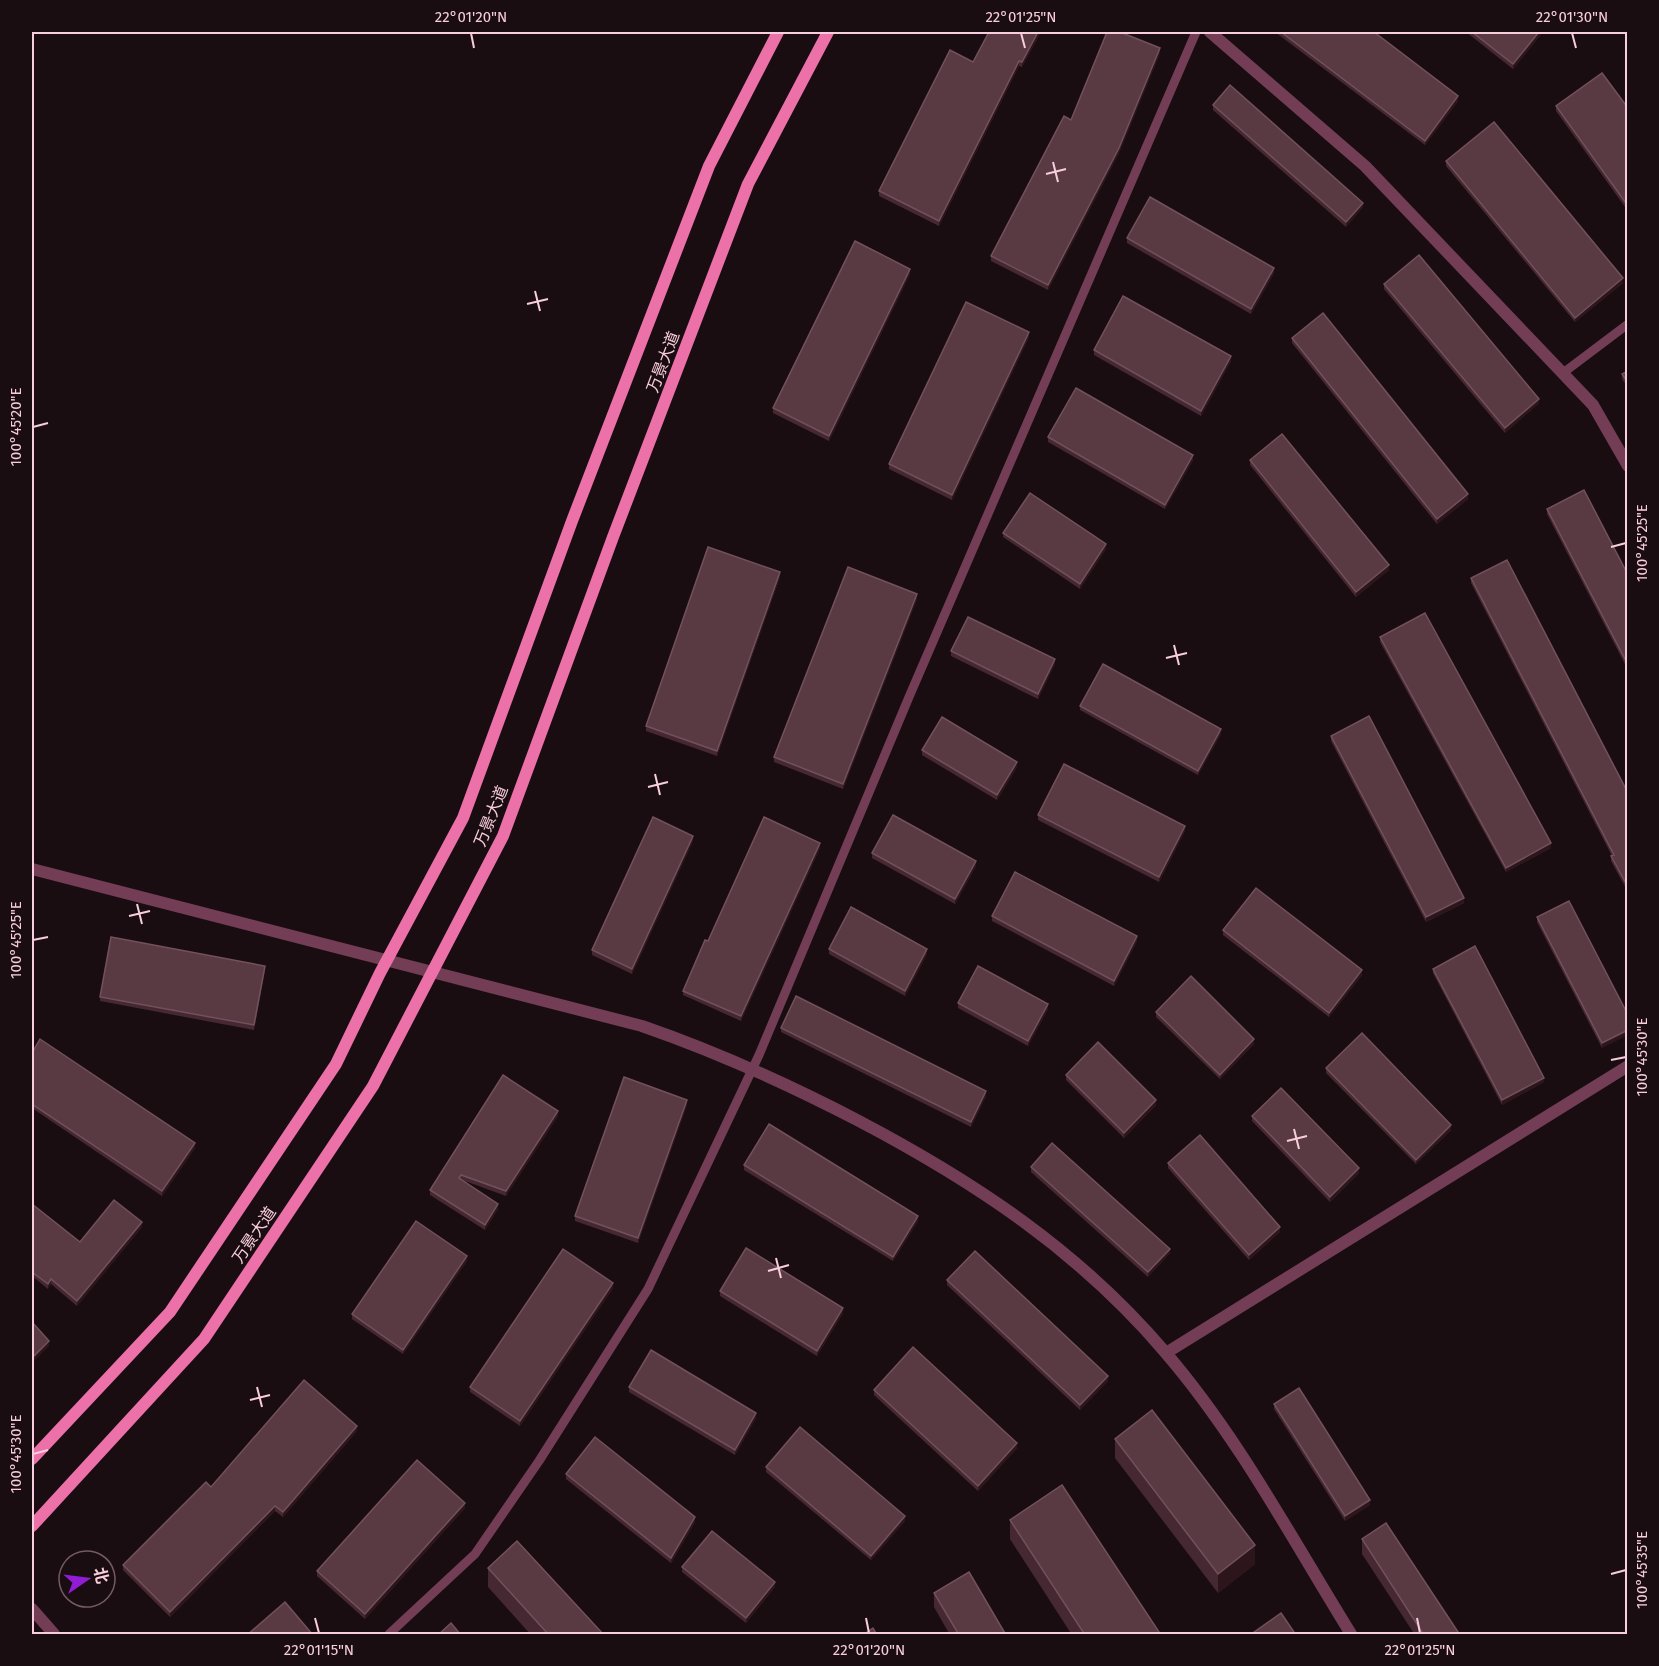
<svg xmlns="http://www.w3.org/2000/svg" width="1659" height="1666" font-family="'Fira Sans','Noto Sans SC',sans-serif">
	<rect width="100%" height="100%" fill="#1a0d11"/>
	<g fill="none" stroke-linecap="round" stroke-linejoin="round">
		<g stroke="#733e55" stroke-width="9">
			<polyline points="1563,373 1628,324"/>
			<polyline points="389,1634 475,1554 539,1461 648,1289 759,1055 909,697 1196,32"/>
		</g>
		<g stroke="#733e55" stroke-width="12">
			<polyline points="1210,32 1365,166 1593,405 1628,466"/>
			<polyline points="1166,1353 1628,1066"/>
			<polyline points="32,1609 54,1634"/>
		</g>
		<path stroke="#733e55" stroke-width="12" d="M32,869L642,1026C717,1052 788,1084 859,1121C975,1182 1079,1251 1165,1352C1239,1438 1292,1539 1351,1634"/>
		<g stroke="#eb71a8" stroke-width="12">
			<polyline points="32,1459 170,1312 336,1064 380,973 463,818 572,521 709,166 778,32"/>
			<polyline points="32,1526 204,1339 373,1086 503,836 613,537 748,184 828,32"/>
		</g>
	</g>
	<g fill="#452831">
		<polygon points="1041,32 1022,67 1019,66 939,226 879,196 879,191 973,62"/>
		<polygon points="1275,32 1374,32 1458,101 1425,145"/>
		<polygon points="1466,32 1543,32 1513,69"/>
		<polygon points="1160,53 1119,153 1048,290 991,261 991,256"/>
		<polygon points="1213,105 1363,207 1346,227 1213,110"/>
		<polygon points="1556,106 1628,108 1628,211 1556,111"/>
		<polygon points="1446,161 1623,283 1575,322 1446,166"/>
		<polygon points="1127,238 1274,273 1251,314 1127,243"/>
		<polygon points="910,274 829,441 773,413 773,408"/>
		<polygon points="1384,284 1539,403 1505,433 1384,289"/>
		<polygon points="1029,337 952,500 889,469 889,464"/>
		<polygon points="1292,338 1468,499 1437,524 1292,343"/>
		<polygon points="1094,350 1231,361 1201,416 1094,355"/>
		<polygon points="1628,371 1628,388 1622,379 1622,374"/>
		<polygon points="1048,437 1193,460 1165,509 1048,442"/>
		<polygon points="1250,460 1389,570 1356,597 1250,465"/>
		<polygon points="1547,509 1628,575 1628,670 1547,514"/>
		<polygon points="1003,533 1106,549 1080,589 1003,537"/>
		<polygon points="780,577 717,756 646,731 646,726"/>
		<polygon points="1471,578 1628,793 1628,892 1611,861 1611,856 1612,856 1471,583"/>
		<polygon points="917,599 843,789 774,762 774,757"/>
		<polygon points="1380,637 1551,848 1506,872 1380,642"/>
		<polygon points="951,651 1055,664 1038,699 951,656"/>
		<polygon points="1080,706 1221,734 1198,775 1080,710"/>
		<polygon points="1331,736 1464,903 1426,922 1331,741"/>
		<polygon points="922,750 1017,767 997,800 922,755"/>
		<polygon points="1038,815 1185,831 1159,882 1038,820"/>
		<polygon points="693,841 632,974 592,955 592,950"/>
		<polygon points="820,848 741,1021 683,995 683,991 708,941"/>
		<polygon points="872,853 976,866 955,904 872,858"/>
		<polygon points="992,916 1137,941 1114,986 992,921"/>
		<polygon points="1537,917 1628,1015 1602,1048 1537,922"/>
		<polygon points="1223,930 1362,975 1329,1017 1223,935"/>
		<polygon points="829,949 927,954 905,996 829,954"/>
		<polygon points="1433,969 1544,1082 1502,1105 1433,973"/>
		<polygon points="265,970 254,1030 100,1001 100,997"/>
		<polygon points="958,1003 1048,1009 1028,1046 958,1008"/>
		<polygon points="1156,1012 1254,1044 1220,1079 1156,1017"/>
		<polygon points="781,1028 986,1096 971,1127 781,1032"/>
		<polygon points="32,1053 195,1148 162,1196 32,1108"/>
		<polygon points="1326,1068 1451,1130 1416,1164 1326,1073"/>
		<polygon points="1066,1075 1156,1105 1124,1138 1066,1080"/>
		<polygon points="687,1105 638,1243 575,1221 575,1216"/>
		<polygon points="558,1116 506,1196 462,1180 498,1209 485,1230 430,1195 430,1190"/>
		<polygon points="1252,1116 1359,1173 1330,1202 1252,1121"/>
		<polygon points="1168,1163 1280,1232 1249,1260 1168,1168"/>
		<polygon points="744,1165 918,1221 893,1261 744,1170"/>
		<polygon points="1031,1167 1170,1253 1148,1277 1031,1172"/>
		<polygon points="32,1204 80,1242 142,1227 77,1306 51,1284 48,1289 32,1276"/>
		<polygon points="467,1261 403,1354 352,1319 352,1314"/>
		<polygon points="947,1280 1108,1381 1080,1410 947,1285"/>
		<polygon points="613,1288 520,1426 470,1392 470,1387"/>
		<polygon points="720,1291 843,1313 817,1356 720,1296"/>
		<polygon points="629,1387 756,1418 735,1455 629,1392"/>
		<polygon points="874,1390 1017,1448 978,1491 874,1395"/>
		<polygon points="1274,1404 1370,1505 1345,1521 1274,1409"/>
		<polygon points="357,1431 283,1517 275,1511 170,1617 123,1570 123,1565 211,1487"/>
		<polygon points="1115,1439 1255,1564 1218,1593 1115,1458"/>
		<polygon points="766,1467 905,1521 871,1560 766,1472"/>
		<polygon points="566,1474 695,1522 671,1563 566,1479"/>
		<polygon points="465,1508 365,1619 317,1576 317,1571"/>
		<polygon points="1010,1520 1161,1635 1072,1635 1010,1539"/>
		<polygon points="1362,1539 1458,1635 1415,1635 1362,1554"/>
		<polygon points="682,1567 775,1587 746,1623 682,1572"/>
		<polygon points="488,1568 604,1635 531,1635 488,1587"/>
		<polygon points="934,1593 1006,1635 950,1635 934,1607"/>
	</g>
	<g fill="#2c161c">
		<polygon points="1038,32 1041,32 1022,67 1022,62"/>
		<polygon points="1539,32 1543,32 1513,69 1513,64"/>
		<polygon points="1160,48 1160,53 1119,153 1048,290 1048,285"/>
		<polygon points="1019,61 1019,66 939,226 939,221"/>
		<polygon points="1458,96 1458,101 1425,145 1425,141"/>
		<polygon points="1363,203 1363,207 1346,227 1346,222"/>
		<polygon points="1274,268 1274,273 1251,314 1251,309"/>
		<polygon points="910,269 910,274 829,441 829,436"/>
		<polygon points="1623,278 1623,283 1575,322 1575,318"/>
		<polygon points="1029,332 1029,337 952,500 952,495"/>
		<polygon points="1231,356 1231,361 1201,416 1201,411"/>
		<polygon points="1539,399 1539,403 1505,433 1505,428"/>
		<polygon points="1193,455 1193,460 1165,509 1165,505"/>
		<polygon points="1468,494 1468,499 1437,524 1437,519"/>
		<polygon points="1106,544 1106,549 1080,589 1080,584"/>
		<polygon points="1389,565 1389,570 1356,597 1356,592"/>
		<polygon points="780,572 780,577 717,756 717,751"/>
		<polygon points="917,594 917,599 843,789 843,784"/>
		<polygon points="1055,659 1055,664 1038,699 1038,694"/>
		<polygon points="1221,729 1221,734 1198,775 1198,771"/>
		<polygon points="1017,762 1017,767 997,800 997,795"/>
		<polygon points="1185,826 1185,831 1159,882 1159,877"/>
		<polygon points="693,836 693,841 632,974 632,969"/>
		<polygon points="820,843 820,848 741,1021 741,1016"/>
		<polygon points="1551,843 1551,848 1506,872 1506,868"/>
		<polygon points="976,861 976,866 955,904 955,899"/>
		<polygon points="1464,898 1464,903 1426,922 1426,917"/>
		<polygon points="1137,936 1137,941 1114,986 1114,981"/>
		<polygon points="927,949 927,954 905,996 905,991"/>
		<polygon points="265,966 265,970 254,1030 254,1025"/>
		<polygon points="1362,970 1362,975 1329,1017 1329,1013"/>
		<polygon points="1048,1004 1048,1009 1028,1046 1028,1041"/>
		<polygon points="1628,1030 1628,1035 1602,1048 1602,1043"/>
		<polygon points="1254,1039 1254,1044 1220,1079 1220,1075"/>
		<polygon points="1544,1078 1544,1082 1502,1105 1502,1100"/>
		<polygon points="986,1091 986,1096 971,1127 971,1122"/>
		<polygon points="687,1100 687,1105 638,1243 638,1238"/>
		<polygon points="1156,1100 1156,1105 1124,1138 1124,1133"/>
		<polygon points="558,1111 558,1116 506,1196 506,1191"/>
		<polygon points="1451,1125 1451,1130 1416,1164 1416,1160"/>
		<polygon points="195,1143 195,1148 162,1196 162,1191"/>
		<polygon points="1359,1168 1359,1173 1330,1202 1330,1197"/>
		<polygon points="498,1204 498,1209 485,1230 485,1225"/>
		<polygon points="918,1216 918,1221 893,1261 893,1257"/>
		<polygon points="142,1222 142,1227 77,1306 77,1301"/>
		<polygon points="1280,1227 1280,1232 1249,1260 1249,1255"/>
		<polygon points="1170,1249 1170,1253 1148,1277 1148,1272"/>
		<polygon points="467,1256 467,1261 403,1354 403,1350"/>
		<polygon points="51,1279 51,1284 48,1289 48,1284"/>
		<polygon points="613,1283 613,1288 520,1426 520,1421"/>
		<polygon points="843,1308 843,1313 817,1356 817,1351"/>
		<polygon points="49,1341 49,1346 32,1363 32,1358"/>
		<polygon points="1108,1376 1108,1381 1080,1410 1080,1405"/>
		<polygon points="756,1413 756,1418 735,1455 735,1450"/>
		<polygon points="357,1426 357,1431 283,1517 283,1512"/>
		<polygon points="1017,1443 1017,1448 978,1491 978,1486"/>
		<polygon points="1370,1500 1370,1505 1345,1521 1345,1516"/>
		<polygon points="465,1503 465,1508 365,1619 365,1614"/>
		<polygon points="275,1506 275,1511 170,1617 170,1612"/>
		<polygon points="905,1516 905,1521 871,1560 871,1556"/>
		<polygon points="695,1517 695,1522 671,1563 671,1558"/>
		<polygon points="1255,1545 1255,1564 1218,1593 1218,1574"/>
		<polygon points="775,1582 775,1587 746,1623 746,1618"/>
	</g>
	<g fill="#593a43" stroke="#72515c" stroke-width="1.5">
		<polygon points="989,32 1038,32 1022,62 1019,61 939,221 879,191 950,50 973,62"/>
		<polygon points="1107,32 1120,32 1160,48 1119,148 1048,285 991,256 1064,116 1071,120"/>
		<polygon points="1281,32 1374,32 1458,96 1425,141"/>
		<polygon points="1472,32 1539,32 1513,64"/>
		<polygon points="1602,73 1628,108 1628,206 1556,106"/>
		<polygon points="1230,85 1363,203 1346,222 1213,105"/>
		<polygon points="1494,122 1623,278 1575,318 1446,161"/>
		<polygon points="1150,197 1274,268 1251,309 1127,238"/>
		<polygon points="855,241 910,269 829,436 773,408"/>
		<polygon points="1419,255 1539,399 1505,428 1384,284"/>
		<polygon points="1123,296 1231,356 1201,411 1094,350"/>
		<polygon points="966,302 1029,332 952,495 889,464"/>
		<polygon points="1323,313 1468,494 1437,519 1292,338"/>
		<polygon points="1628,371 1628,383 1622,374"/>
		<polygon points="1076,388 1193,455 1165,505 1048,437"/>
		<polygon points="1282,434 1389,565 1356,592 1250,460"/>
		<polygon points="1584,490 1628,575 1628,665 1547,509"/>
		<polygon points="1030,493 1106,544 1080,584 1003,533"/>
		<polygon points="708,547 780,572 717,751 646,726"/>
		<polygon points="1507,560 1628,793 1628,887 1611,856 1614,855 1471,578"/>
		<polygon points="848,567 917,594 843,784 774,757"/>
		<polygon points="1425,613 1551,843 1506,868 1380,637"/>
		<polygon points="968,617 1055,659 1038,694 951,651"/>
		<polygon points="1103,664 1221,729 1198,771 1080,706"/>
		<polygon points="1369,716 1464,898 1426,917 1331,736"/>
		<polygon points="942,717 1017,762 997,795 922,750"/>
		<polygon points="1064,764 1185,826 1159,877 1038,815"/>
		<polygon points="893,815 976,861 955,899 872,853"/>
		<polygon points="653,817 693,836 632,969 592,950"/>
		<polygon points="764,817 820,843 741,1016 683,991 705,940 708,941"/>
		<polygon points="1015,872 1137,936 1114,981 992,916"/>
		<polygon points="1256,888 1362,970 1329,1013 1223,930"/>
		<polygon points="1569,901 1628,1015 1628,1030 1602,1043 1537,917"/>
		<polygon points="851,907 927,949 905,991 829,949"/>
		<polygon points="111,937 265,966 254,1025 100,997"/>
		<polygon points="1475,946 1544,1078 1502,1100 1433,969"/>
		<polygon points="978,966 1048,1004 1028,1041 958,1003"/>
		<polygon points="1191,976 1254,1039 1220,1075 1156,1012"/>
		<polygon points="796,996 986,1091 971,1122 781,1028"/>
		<polygon points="1362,1033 1451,1125 1416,1160 1326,1068"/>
		<polygon points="40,1039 195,1143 162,1191 32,1104 32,1053"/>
		<polygon points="1098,1042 1156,1100 1124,1133 1066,1075"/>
		<polygon points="503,1075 558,1111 506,1191 461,1175 459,1178 498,1204 485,1225 430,1190"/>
		<polygon points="624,1077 687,1100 638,1238 575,1216"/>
		<polygon points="1281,1088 1359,1168 1330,1197 1252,1116"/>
		<polygon points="769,1124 918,1216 893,1257 744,1165"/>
		<polygon points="1200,1135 1280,1227 1249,1255 1168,1163"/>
		<polygon points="1052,1143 1170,1249 1148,1272 1031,1167"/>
		<polygon points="114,1200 142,1222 77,1301 51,1279 48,1284 32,1272 32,1204 80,1242"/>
		<polygon points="416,1221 467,1256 403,1350 352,1314"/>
		<polygon points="746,1248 843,1308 817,1351 720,1291"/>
		<polygon points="563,1249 613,1283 520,1421 470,1387"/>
		<polygon points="975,1251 1108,1376 1080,1405 947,1280"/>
		<polygon points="32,1322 49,1341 32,1358"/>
		<polygon points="913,1347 1017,1443 978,1486 874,1390"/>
		<polygon points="651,1350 756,1413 735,1450 629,1387"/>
		<polygon points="304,1380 357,1426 283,1512 275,1506 170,1612 123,1565 206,1482 211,1487"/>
		<polygon points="1299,1388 1370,1500 1345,1516 1274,1404"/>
		<polygon points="1152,1410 1255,1545 1218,1574 1115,1439"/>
		<polygon points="800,1427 905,1516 871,1556 766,1467"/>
		<polygon points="595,1437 695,1517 671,1558 566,1474"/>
		<polygon points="417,1460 465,1503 365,1614 317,1571"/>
		<polygon points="1062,1485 1161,1635 1085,1635 1010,1520"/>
		<polygon points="1386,1523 1458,1632 1455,1635 1424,1635 1362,1539"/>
		<polygon points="712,1531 775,1582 746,1618 682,1567"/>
		<polygon points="517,1541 604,1635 549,1635 488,1568"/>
		<polygon points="969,1572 1006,1635 959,1635 934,1593"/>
		<polygon points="285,1602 313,1635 247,1635"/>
		<polygon points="1281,1613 1296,1635 1250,1635"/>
		<polygon points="451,1623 461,1635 438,1635"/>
		<polygon points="873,1628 877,1635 863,1635"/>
	</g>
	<path fill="none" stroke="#f8cddd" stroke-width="2" d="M471,33L474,48M1021,33L1025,48M1572,33L1576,48M1053,162L1058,182M1046,174L1066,169M535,291L540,311M527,304L548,299M33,427L48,423M1611,547L1626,543M1174,645L1179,665M1166,658L1187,653M655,774L660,795M648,787L668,782M137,904L142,924M129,916L150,911M33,940L48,937M1611,1060L1626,1057M1294,1129L1299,1149M1287,1141L1307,1136M776,1258L781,1278M768,1271L789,1265M257,1387L262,1407M250,1400L270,1395M33,1454L48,1450M1611,1574L1626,1570M315,1618L319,1633M866,1618L869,1633M1417,1618L1420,1633"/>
	<g text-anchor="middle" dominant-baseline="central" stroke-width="5" stroke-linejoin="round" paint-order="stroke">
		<g font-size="16" fill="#f8cddd" stroke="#1a0d11">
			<text transform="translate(663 362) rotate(-69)">万景大道</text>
			<text transform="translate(491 816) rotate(-68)">万景大道</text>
			<text transform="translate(254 1235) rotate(-56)">万景大道</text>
		</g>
	</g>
	<rect width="1659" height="1666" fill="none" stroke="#1a0d11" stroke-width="66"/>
	<g transform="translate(87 1579) rotate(76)"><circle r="28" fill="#1a0d11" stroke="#735a63" stroke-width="1.5"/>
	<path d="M0-4.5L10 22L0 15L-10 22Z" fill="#901dd4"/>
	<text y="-9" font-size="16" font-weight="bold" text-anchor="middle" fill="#f8cddd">北</text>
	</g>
	<rect x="33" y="33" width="1593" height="1600" fill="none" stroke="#f8cddd" stroke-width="2"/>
	<g font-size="15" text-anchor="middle" fill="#f8cddd">
		<text x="471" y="22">22°01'20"N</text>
		<text x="1021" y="22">22°01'25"N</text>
		<text x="1572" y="22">22°01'30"N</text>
		<text transform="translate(16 427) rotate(-90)" y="5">100°45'20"E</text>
		<text transform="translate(1642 543) rotate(-90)" y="5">100°45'25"E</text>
		<text transform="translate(16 940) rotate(-90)" y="5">100°45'25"E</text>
		<text transform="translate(1642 1057) rotate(-90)" y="5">100°45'30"E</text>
		<text transform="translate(16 1454) rotate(-90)" y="5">100°45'30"E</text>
		<text transform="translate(1642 1570) rotate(-90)" y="5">100°45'35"E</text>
		<text x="319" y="1655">22°01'15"N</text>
		<text x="869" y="1655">22°01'20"N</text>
		<text x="1420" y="1655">22°01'25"N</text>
	</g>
</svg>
